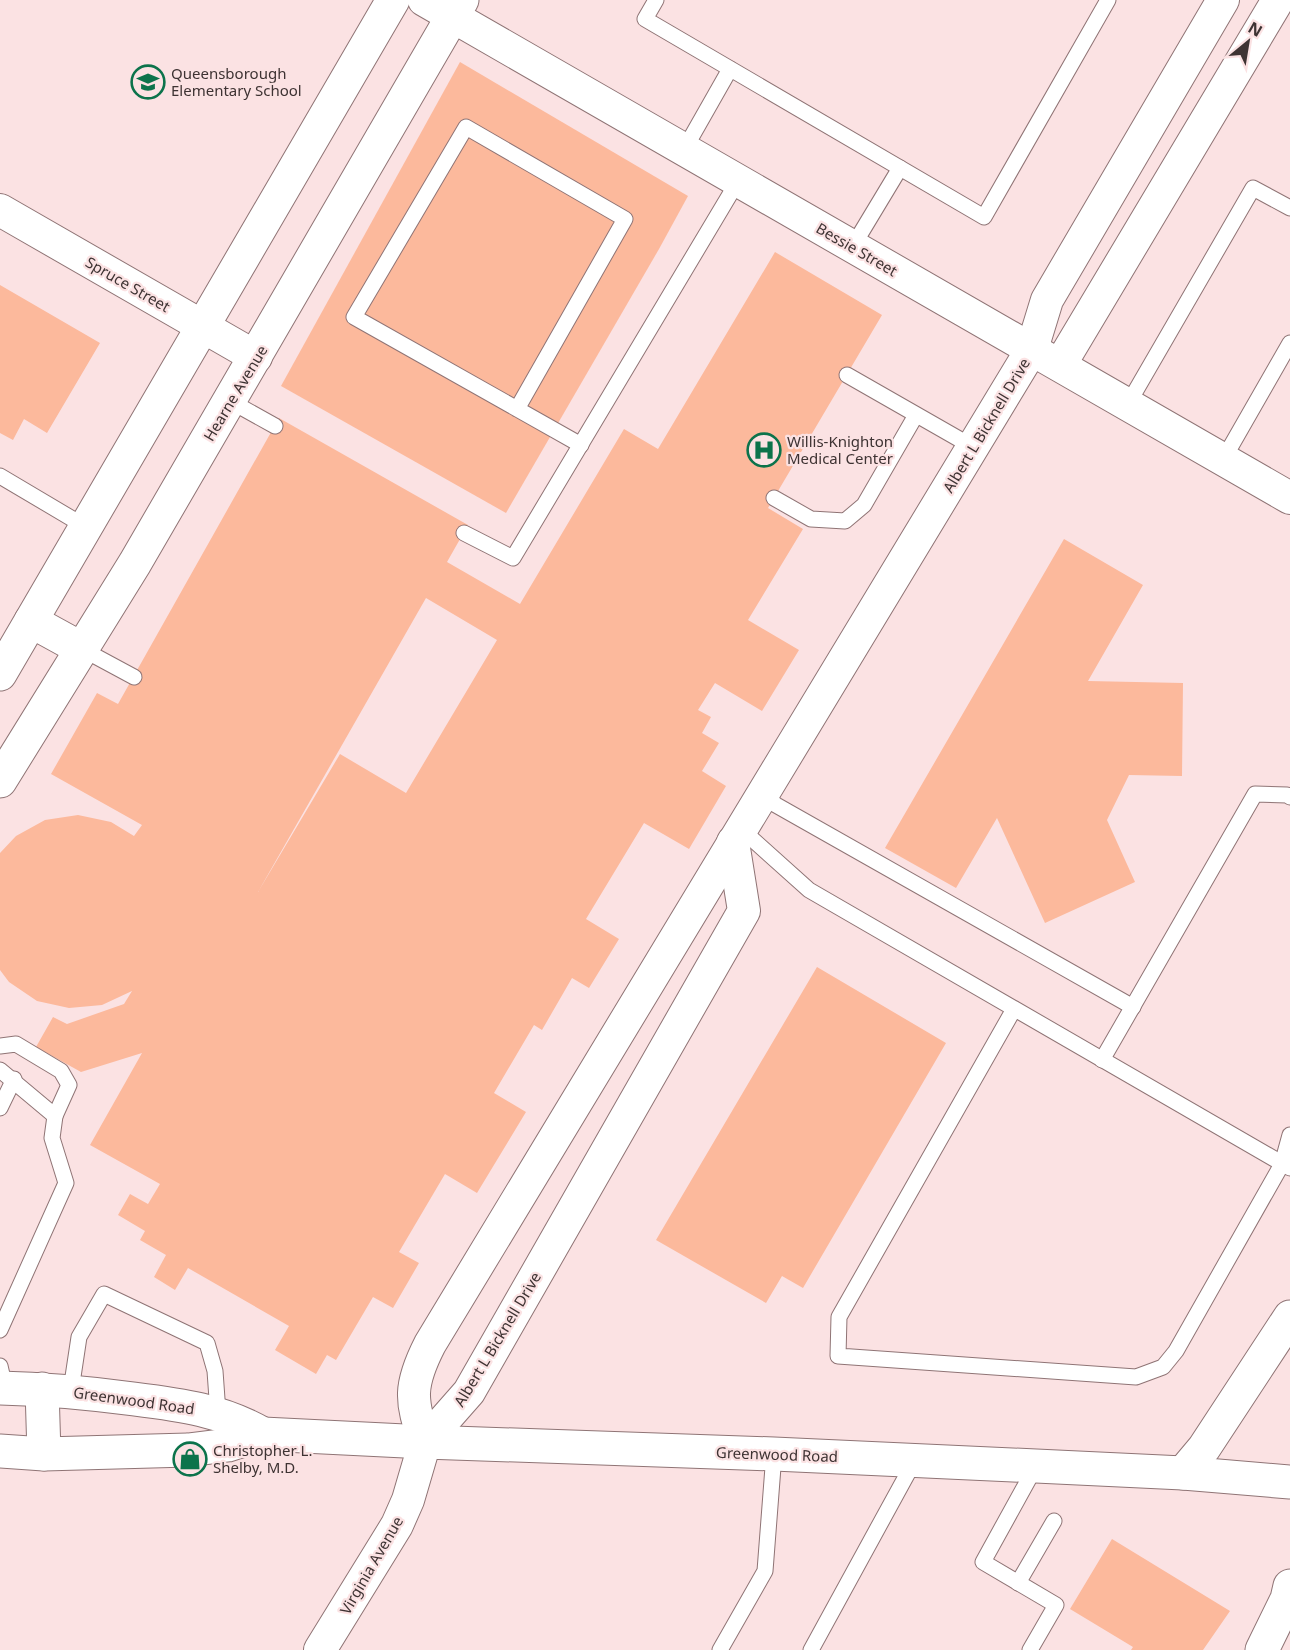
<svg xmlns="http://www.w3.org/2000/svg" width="1290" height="1650" font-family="'Noto Sans',sans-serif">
	<rect width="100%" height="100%" fill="#fbe2e3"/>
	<g fill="#fcb99c" fill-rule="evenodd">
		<polygon points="460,62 688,196 659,249 506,513 281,386"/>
		<path d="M775,252L882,315L768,508L803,529L748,620L799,650L762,711L715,683L698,710L711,717L702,733L719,743L702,771L726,786L689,849L644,823L586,919L619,939L589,988L572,978L542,1030L534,1025L494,1093L526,1112L477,1193L445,1174L399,1252L419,1263L393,1308L373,1297L336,1360L327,1355L316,1374L275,1350L289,1326L188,1268L175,1290L154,1277L166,1255L140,1240L145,1231L118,1215L130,1194L148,1204L160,1184L90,1145L142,1053L81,1072L36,1047L53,1017L67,1024L124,1004L132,991L102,1005L69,1008L37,1001L9,982L0,970V853L16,836L45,820L78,815L111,822L134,836L142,825L51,774L97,693L118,704L279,418L468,525L447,562L520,604L624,429L658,449ZM426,598L497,640L406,793L340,754L258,892Z"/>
		<polygon points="0,285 100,343 47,433 24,419 13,440 0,433"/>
		<polygon points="1064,539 1143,585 1088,681 1183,683 1182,776 1129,775 1107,820 1135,882 1045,923 997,818 956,888 885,848"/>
		<polygon points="817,967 946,1043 803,1288 782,1276 766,1303 656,1240"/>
		<polygon points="1112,1539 1230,1611 1203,1650 1131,1650 1133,1647 1070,1609"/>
	</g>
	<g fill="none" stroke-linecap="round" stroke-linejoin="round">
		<g stroke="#8f7475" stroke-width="17">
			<g id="service">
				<polyline points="656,0 645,19 984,217 1108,0"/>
				<polyline points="684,150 730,69"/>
				<polyline points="853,246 900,168"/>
				<polyline points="847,375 973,447"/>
				<polyline points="230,401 275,426"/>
				<polyline points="1128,404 1253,188 1290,208"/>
				<polyline points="517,409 625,219 466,127 354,317 581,445"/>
				<polyline points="1223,460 1290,343"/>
				<polyline points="0,476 86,527"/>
				<polyline points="774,498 811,519 845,521 864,505 916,415"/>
				<polyline points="464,533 513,558 738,181"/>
				<polyline points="82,649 134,677"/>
				<polyline points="762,794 776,805 1133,1007"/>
				<polyline points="741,829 809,890 1290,1168"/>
				<polyline points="1014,1009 839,1317 838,1356 1136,1377 1163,1367 1176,1351 1282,1164 1290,1135"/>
				<polyline points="0,1046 16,1044 61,1071 69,1085 55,1116"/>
				<polyline points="1102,1060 1255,794 1287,795 1290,797"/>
				<polyline points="0,1070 55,1116 52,1138 66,1183 0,1330"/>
				<polyline points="0,1108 14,1079"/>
				<polyline points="0,1366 5,1388"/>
				<polyline points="71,1390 79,1337 104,1294 207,1343 215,1371 218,1413"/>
				<polyline points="1018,1583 1054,1521"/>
				<polyline points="720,1650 765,1571 774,1454"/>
				<polyline points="811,1650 915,1460"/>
				<polyline points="1030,1650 1056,1605 983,1562 1036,1466"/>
			</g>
		</g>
		<g stroke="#8f7475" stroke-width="34">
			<g id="minor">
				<polyline points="424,0 1290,498"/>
				<polyline points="0,210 256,357"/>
				<polyline points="1060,365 1278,0"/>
				<path d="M425,1442C410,1401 409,1385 430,1344L1032,349L1047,300L1223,0"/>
				<polyline points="320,1650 397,1525 408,1500 425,1442 469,1392 744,911 733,842"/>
			</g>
		</g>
		<g stroke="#8f7475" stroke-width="35">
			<polyline id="tertiary" points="1262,1650 1287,1599 1290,1586"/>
		</g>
		<g stroke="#8f7475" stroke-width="35">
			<g id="secondary">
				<polyline points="31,621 82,649"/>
				<polyline points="0,674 393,0"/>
				<polyline points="0,781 135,563 462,0"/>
			</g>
		</g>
		<g stroke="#8f7475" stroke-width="35">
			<g id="primary">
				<path d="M0,1388C45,1389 89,1393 134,1399C182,1405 221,1410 263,1434"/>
				<polyline points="42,1389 44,1454"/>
				<polyline points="0,1451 44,1454 188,1450 228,1445 263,1434 425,1442 774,1454 1036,1466 1183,1473 1290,1482"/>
				<polyline points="1183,1473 1204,1448 1290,1317"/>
			</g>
		</g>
		<use href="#service" stroke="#fff" stroke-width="15"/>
		<use href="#minor" stroke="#fff" stroke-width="32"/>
		<use href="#tertiary" stroke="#fff" stroke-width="33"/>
		<use href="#secondary" stroke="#fff" stroke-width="33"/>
		<use href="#primary" stroke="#fff" stroke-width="33"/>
	</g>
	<defs>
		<g id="school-ring" transform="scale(1.725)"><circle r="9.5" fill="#fbe2e3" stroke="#0c734b" stroke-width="1.5"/><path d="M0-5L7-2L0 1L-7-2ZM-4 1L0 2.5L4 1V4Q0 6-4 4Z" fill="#0c734b"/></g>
		<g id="hospital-ring" transform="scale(1.725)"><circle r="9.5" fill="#fbe2e3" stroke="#0c734b" stroke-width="1.5"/><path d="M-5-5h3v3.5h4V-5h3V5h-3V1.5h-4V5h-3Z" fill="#0c734b"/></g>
		<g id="shop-ring" transform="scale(1.725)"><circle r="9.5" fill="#fbe2e3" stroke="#0c734b" stroke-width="1.5"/><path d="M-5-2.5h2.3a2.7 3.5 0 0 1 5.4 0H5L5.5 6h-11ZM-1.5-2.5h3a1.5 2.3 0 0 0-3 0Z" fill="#0c734b"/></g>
	</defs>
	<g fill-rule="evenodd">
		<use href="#school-ring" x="148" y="82"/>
		<use href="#hospital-ring" x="764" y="450"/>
		<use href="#shop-ring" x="190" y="1459"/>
	</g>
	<g text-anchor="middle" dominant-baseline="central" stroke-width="4.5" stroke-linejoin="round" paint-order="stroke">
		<g font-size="15" fill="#3e3333" stroke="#fbe2e3" text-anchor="start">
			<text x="171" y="73">Queensborough<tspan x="171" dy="17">Elementary School</tspan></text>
			<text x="787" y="441">Willis-Knighton<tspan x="787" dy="17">Medical Center</tspan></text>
			<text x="213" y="1450">Christopher L.<tspan x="213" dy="17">Shelby, M.D.</tspan></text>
		</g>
		<g font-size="15" fill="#3e3333" stroke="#fbe2e3">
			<text transform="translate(857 249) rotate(30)">Bessie Street</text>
			<text transform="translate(128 284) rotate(30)">Spruce Street</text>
			<text transform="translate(235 393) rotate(-59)">Hearne Avenue</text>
			<text transform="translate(986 425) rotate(-59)">Albert L Bicknell Drive</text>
			<text transform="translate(497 1339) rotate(-59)">Albert L Bicknell Drive</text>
			<text transform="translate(134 1400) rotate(8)">Greenwood Road</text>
			<text transform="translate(777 1454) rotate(2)">Greenwood Road</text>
			<text transform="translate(371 1565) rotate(-60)">Virginia Avenue</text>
		</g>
	</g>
	<g transform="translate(1248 42) rotate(30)" stroke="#fbe2e3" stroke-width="4.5" paint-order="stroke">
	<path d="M0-4.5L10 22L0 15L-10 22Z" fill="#3e3333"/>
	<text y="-9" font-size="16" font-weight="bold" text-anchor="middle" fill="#3e3333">N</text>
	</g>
</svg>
